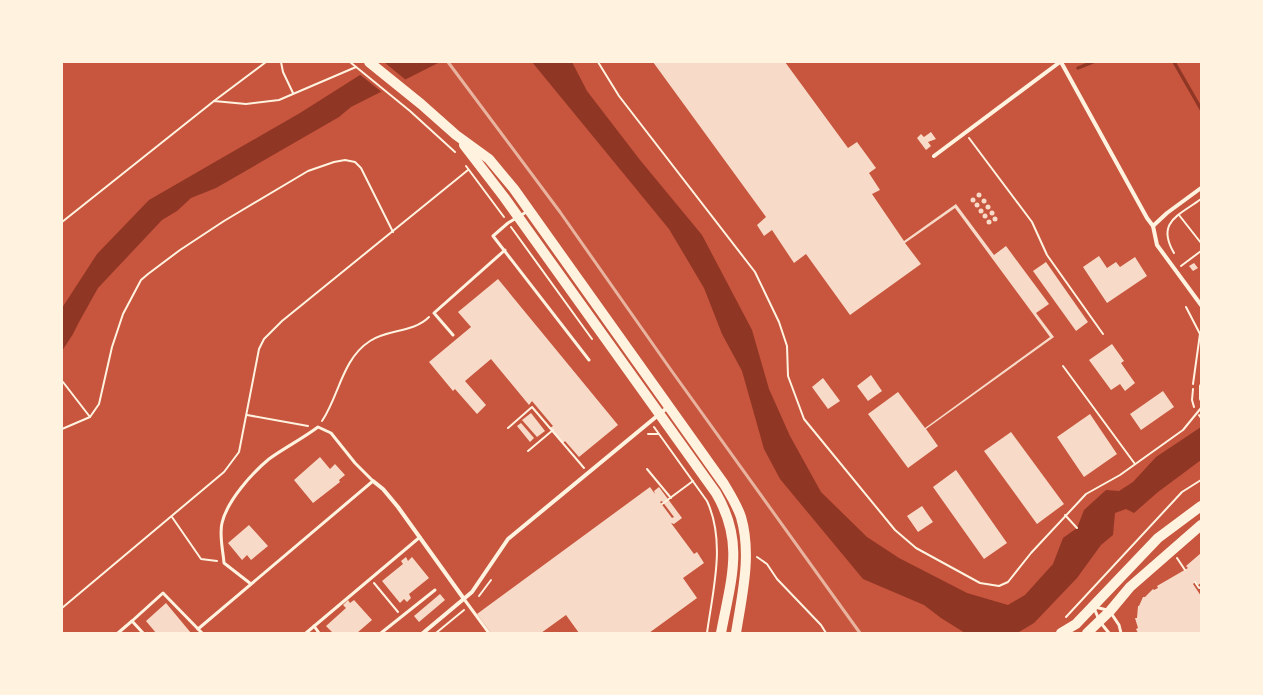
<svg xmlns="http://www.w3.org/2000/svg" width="1263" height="695" font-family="Ubuntu,sans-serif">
	<rect width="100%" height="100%" fill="#c8553d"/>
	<g fill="#8f3625">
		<polygon points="388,62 440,62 351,107 339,117 216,188 191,198 177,211 162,220 98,288 79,322 73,334 62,351 62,308 97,254 149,200 300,113 360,75"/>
		<polygon points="532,62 572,62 587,91 640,160 702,235 752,330 769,389 790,436 821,492 867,537 899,558 967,593 1008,605 1025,595 1053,564 1063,538 1077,528 1084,510 1106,490 1119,491 1133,482 1156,457 1201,427 1201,460 1158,492 1134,513 1126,509 1115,513 1113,535 1101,545 1077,578 1034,623 1019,632 1012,633 965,633 941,618 924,605 863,579 780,479 764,449 742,371 722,334 704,288 669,229"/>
	</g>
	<polygon fill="#c8553d" points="384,62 407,81 383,93 358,73"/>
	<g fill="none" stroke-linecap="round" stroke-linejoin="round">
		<g stroke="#8f3625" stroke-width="3.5">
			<polyline points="1174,62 1201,109"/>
			<polyline points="1078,68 1093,62"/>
		</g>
	</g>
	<g fill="#f7dbc8" fill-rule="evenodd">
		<polygon points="653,62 785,62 848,148 857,142 876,168 869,173 880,190 872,194 904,241 956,204 994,255 1006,246 1049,304 1036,313 1054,337 926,429 938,446 908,468 868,414 898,392 925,428 1050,337 955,208 905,243 921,264 850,315 806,254 794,263 772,230 764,236 757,225 766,217"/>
		<polygon points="931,132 936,139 928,142 931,146 926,150 917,138 921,134 924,137"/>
		<circle cx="979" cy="195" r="2.5"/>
		<circle cx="973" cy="200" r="2.5"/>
		<circle cx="984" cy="201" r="2.5"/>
		<circle cx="977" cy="205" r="2.5"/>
		<circle cx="988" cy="207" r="2.5"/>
		<circle cx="981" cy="211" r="2.5"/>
		<circle cx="992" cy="213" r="2.5"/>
		<circle cx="985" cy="216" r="2.5"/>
		<circle cx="995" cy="219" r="2.5"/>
		<circle cx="989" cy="222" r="2.5"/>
		<polygon points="1099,256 1107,268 1116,262 1120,267 1135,257 1147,276 1107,303 1083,267"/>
		<polygon points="1046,262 1088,322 1076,331 1033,271"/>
		<polygon points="1194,263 1198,268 1193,271 1189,266"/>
		<polygon points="498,279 618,425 579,457 565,441 563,443 550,428 553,426 532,401 529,405 491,359 465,381 486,405 477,414 455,389 453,391 429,362 471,327 458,312"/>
		<polygon points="1112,344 1124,361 1121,363 1135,383 1125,391 1120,384 1111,390 1089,360"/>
		<polygon points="871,375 882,391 868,401 857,386"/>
		<polygon points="823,378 840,401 828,409 812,387"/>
		<polygon points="1163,391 1174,407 1141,430 1130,414"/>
		<polygon points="531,413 545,431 537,437 522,420"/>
		<polygon points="1090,414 1117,454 1084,477 1057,437"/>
		<polygon points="521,423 534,438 530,442 517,426"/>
		<polygon points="1011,432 1064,504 1037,524 984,451"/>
		<polygon points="320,457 330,469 335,464 345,475 339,480 340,482 313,503 294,480"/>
		<polygon points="956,470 1007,543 984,559 933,487"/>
		<path d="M650,487L655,494L654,491L659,487L682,518L674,524L671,523L694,554L697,552L704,563L683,578L697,598L649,633H579L566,615L541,633H491L477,614ZM662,501L674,517L672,518L660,502Z"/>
		<polygon points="922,506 933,522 918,532 907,516"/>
		<polygon points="249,525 268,546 251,560 247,555 242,560 228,543"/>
		<polygon points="1201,553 1201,583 1198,585 1195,582 1193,584 1201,596 1201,633 1138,633 1136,629 1138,628 1135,618 1137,618 1138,606 1139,606 1143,597 1145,597 1153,589 1154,590 1158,588 1157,586 1188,568 1186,566"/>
		<polygon points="406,557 408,561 412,557 429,578 409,594 411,598 407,602 404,599 400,603 382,581 403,564 401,561"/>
		<polygon points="440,594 445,600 419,622 414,616"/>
		<polygon points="348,600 350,603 354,600 372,620 357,633 333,633 326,626 346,608 343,605"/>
		<polygon points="166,603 191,633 156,633 146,621"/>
	</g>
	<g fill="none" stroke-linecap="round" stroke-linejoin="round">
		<g stroke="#fff3e0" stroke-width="2">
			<polyline points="281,62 283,72 293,93"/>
			<polyline points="350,62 410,111 455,152"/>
			<polyline points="598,62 619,96 755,272 779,322 787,346 788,376 804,419 895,530 916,548 980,583 999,586 1008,582 1031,553 1086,494 1120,475 1183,430 1201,408"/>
			<polyline points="214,101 266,62"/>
			<polyline points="969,138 1032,222 1047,255 1103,334"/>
			<polyline points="466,166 504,217"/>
			<polyline points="1179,215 1201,243"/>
			<polyline points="62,222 214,101 246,104 279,100 356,67"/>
			<polyline points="511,227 592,339"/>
			<path d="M1174,253C1156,222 1178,216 1201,199"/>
			<polyline points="1181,266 1201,251"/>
			<polyline points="1186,307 1200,334 1193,384"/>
			<polyline points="1063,366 1135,464"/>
			<polyline points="63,382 90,417"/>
			<polyline points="1193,389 1192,400 1194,407"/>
			<polyline points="247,415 308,426"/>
			<polyline points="1199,415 1201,418"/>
			<path d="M322,421C339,396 342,359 370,341C388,329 413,333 429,317"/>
			<path d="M654,427L707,501C726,542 713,589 707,633"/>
			<polyline points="508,428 532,407 584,468"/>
			<polyline points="62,429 90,417 99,404 112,347 123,314 141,280 148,274 180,250 224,221 308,171 334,162 345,160 355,162 361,168 393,232"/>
			<polyline points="648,434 658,434"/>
			<polyline points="528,451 553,430"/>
			<polyline points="647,469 671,498"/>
			<polyline points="662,504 693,481"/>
			<polyline points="1065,515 1077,528"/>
			<polyline points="172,517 201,559 217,561"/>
			<polyline points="757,557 767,564 777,579 821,625 826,633"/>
			<polyline points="1177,558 1185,570"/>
			<polyline points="1195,582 1199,588 1201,587"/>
			<polyline points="374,583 398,612"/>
			<polyline points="479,596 491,580"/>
			<polyline points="62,608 224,472 239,452 259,349 264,339 282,321 468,170"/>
			<polyline points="1066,617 1182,492 1201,480"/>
			<polyline points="436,633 464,610"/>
		</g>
		<g stroke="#fff3e0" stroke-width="3">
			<polyline points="528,211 508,223 493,236 589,360"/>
			<polyline points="453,335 434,313 505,250"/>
			<polyline points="464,599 489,633"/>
			<polyline points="1095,607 1107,610"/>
			<polyline points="1094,608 1100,622 1109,633"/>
			<polyline points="1111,613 1119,625 1121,633"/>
			<polyline points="314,626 319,633"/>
			<path d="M198,629L373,481L355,463L331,433L318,427C302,439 284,448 269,459C252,473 227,501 222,523C219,535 223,550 224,563L251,584"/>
			<polyline points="118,633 132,621"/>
			<polyline points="143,633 132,621 163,593 202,633"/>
			<polyline points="306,633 420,537"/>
			<polyline points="381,633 435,590"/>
		</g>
		<g stroke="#fff3e0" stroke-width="4">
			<polyline points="1061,62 1147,218 1153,226 1157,245 1201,305"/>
			<polyline points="934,156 1060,62"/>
			<polyline points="1153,226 1167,213 1201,188"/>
			<polyline points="1201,386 1201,399"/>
			<polyline points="373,481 383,489 398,507 464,599"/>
			<polyline points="423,633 472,592 508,539 668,407"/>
		</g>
		<g stroke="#fff3e0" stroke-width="10">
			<path d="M369,62L421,104L456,135L489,159L514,189L724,484C730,494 737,505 741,517C752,555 742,595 736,633"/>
			<path d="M464,145L504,197L716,493C745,543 731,579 721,633"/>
			<polyline points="1061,633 1076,624 1158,538 1201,506"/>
			<polyline points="1087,633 1110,611 1130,587 1201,525"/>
		</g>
		<polyline stroke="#e9b49f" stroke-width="3" points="448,62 560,212 671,370 860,633"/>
	</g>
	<rect width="1263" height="695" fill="none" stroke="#fff3e0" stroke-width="126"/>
</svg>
